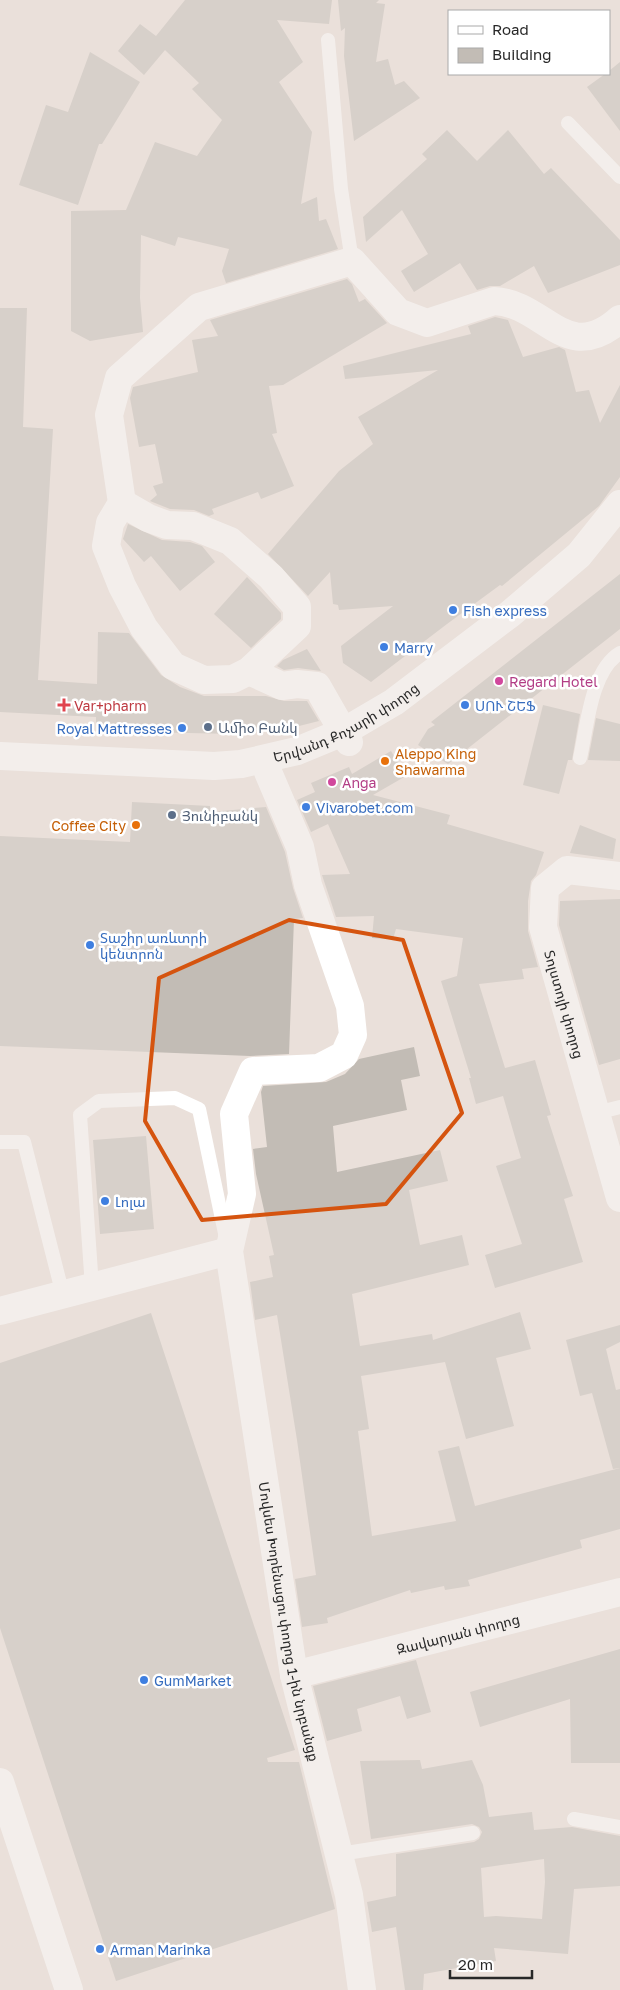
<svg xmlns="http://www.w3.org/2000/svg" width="620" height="1990" font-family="'Golos Text','Noto Sans Armenian',sans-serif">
	<rect width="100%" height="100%" fill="#eae0da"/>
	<g fill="#c2bcb5" fill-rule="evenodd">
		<polygon points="185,0 332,0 329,24 277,20 303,62 279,82 312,132 301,204 317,197 319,221 326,219 338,249 226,283 222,271 229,249 178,237 175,246 141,235 140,298 143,332 90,341 71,331 71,211 126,210 155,142 197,156 222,120 192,89 199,83 165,50 144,75 118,51 140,24 156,36"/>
		<polygon points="338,0 379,0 376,3 385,4 376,62 388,59 395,85 404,81 420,98 354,141 344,56 345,28 341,31"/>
		<polygon points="90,52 140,82 102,144 99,144 78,205 19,185 46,105 68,112"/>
		<polygon points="620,62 620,131 587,87 605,74 609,74 609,71"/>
		<polygon points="447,130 477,161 508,130 544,174 551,168 620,240 620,265 548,293 534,266 500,286 490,286 477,290 460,263 414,292 401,271 428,254 402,210 366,242 363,217 427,159 422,154"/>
		<polygon points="347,279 352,284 359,302 365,299 387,323 283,385 269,386 277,433 272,434 294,486 261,499 258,492 212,509 214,514 209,516 194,510 170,509 150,501 157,495 153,486 163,483 155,444 139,447 130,398 133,387 198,372 192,340 218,336 210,320"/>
		<polygon points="0,308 27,308 23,427 53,429 38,680 97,684 98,632 129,633 161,675 180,687 204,696 266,696 284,701 307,701 319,721 279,731 234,731 234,734 96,731 96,717 0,712"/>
		<polygon points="495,317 508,320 523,357 559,347 565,350 576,392 589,390 600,423 620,385 620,477 599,506 502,586 500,585 447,624 371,682 343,663 341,646 393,606 339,610 338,605 333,604 330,572 308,596 268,554 339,471 373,444 358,417 438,370 345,379 343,366 471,334 468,326"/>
		<polygon points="128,524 162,540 190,542 202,546 215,562 180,591 151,556 144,562 123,539"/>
		<polygon points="620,574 620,629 448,764 418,745 428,729 435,725 431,722"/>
		<polygon points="247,577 281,613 281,619 251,648 214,614"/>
		<polygon points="307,649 321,671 298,668 284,670 277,666 283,660"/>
		<polygon points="543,705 580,714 572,760 568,760 559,794 523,785"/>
		<polygon points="596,718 620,724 620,761 588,760"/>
		<polygon points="391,751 406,776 373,795 450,815 447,824 544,852 536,875 531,881 528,901 528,931 538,967 522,969 524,979 479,984 505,1068 535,1060 551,1115 547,1116 573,1196 564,1199 583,1262 495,1288 485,1255 522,1244 496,1166 521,1158 503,1096 476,1104 469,1078 471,1078 441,981 457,976 463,938 396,929 393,939 372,938 374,916 336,917 322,875 350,874 328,824 311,832 297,800 315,792 311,783 349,767 352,774"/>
		<polygon points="132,802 210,806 210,812 266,807 285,852 293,888 303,918 294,919 289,1054 250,1056 0,1046 0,836 130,842"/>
		<polygon points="580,825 616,839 613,859 570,853"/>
		<polygon points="620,899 620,1059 599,1065 559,925 560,901"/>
		<polygon points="414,1047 420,1076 401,1080 407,1110 333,1126 337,1172 440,1150 448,1181 409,1190 420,1245 462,1235 469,1265 352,1294 360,1346 432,1334 433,1340 520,1312 531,1349 496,1358 514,1426 466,1439 445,1362 361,1376 369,1429 358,1431 372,1536 456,1521 438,1451 459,1446 475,1506 620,1468 620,1529 580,1540 582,1548 468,1580 470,1586 445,1590 444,1586 411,1593 410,1590 327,1618 328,1623 302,1627 295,1579 316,1575 297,1440 277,1315 255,1320 250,1282 273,1277 269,1256 274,1255 256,1174 253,1149 267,1147 261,1092 263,1086 326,1082 345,1074 359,1059"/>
		<polygon points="146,1136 154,1229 100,1234 93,1140"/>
		<polygon points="151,1313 295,1750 267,1758 268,1762 299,1762 335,1909 116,1981 0,1628 0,1363"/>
		<polygon points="620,1325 620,1342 606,1349 616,1390 620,1389 620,1468 613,1469 592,1393 580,1396 566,1340"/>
		<polygon points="620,1649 620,1763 571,1763 570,1699 480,1727 470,1692"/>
		<polygon points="416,1660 431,1712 407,1719 400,1696 357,1709 362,1731 327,1741 313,1686"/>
		<path d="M420,1760L422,1769L472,1760L483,1785L489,1817L532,1812L534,1830L572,1827L620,1836V1886L574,1889L568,1954L494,1948L496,1961L424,1974L423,1990H405L396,1927L372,1932L367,1902L396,1896V1854L474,1842L479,1839L482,1832L479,1827L472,1824L371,1839L360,1761ZM544,1859L545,1882L542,1919L496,1916L484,1917L481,1868Z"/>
	</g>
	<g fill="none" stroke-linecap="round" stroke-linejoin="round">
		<g stroke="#fff" stroke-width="14">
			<polyline points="328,40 341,189 352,261"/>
			<polyline points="568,123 620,177"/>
			<path d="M580,758C587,727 591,670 620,653"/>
			<polyline points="596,1113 620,1107"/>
			<polyline points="0,1142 24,1142 63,1295"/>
			<polyline points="92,1287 80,1115 99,1101 175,1098 199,1109 226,1238"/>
			<polyline points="574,1819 620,1827"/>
			<polyline points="340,1854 473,1833"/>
		</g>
		<g stroke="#fff" stroke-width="28">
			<path d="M122,503L110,523L106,546L122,586L144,628L173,666L204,680L233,679L249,671L297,626V607L271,577L230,541L193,526L167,525L148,518L122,503L109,415L119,378L199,307L352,261L398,312L427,323L494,301C545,303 566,367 620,319"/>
			<polyline points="249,671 282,686 297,684 317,686 349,742"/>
			<path id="s1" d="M268,772L300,847L308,885L350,1006L353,1035L344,1055L319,1068L253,1071L234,1114L242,1194L229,1251L294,1675L349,1895L362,1990"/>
			<path id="s2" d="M620,876L567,870L545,888L543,927L620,1198"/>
			<polyline points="0,1311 229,1251"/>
			<path id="s3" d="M294,1675L620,1592"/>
		</g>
		<g stroke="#fff" stroke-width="28">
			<path id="s4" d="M0,756L214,766L241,764L297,751L343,732L394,702L510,614L579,555L620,504"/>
			<polyline points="0,1782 69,1990"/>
		</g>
	</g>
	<path d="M0 0H620V1990H0ZM289,920L403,940L462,1113L386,1204L202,1220L145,1121L159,978Z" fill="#eae0da" fill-opacity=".55" fill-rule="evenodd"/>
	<path fill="none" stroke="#d5540f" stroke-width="4" stroke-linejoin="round" d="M289,920L403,940L462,1113L386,1204L202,1220L145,1121L159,978Z"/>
	<g fill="#3f7fe0" stroke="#fff" stroke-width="2">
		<circle cx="453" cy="610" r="5"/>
		<circle cx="384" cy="647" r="5"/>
		<circle cx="465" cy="705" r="5"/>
		<circle cx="182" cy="728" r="5"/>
		<circle cx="306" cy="807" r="5"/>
		<circle cx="90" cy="945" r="5"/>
		<circle cx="105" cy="1201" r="5"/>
		<circle cx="144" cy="1680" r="5"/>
		<circle cx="100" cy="1949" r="5"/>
	</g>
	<g fill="#d1479c" stroke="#fff" stroke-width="2">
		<circle cx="499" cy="681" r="5"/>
		<circle cx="332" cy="782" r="5"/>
	</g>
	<path fill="#e0444e" stroke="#fff" stroke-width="2" d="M61.5 697.5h5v5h5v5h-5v5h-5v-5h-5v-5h5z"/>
	<g fill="#5c6f8a" stroke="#fff" stroke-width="2">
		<circle cx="208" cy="727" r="5"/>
		<circle cx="172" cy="815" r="5"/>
	</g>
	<g fill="#e8710a" stroke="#fff" stroke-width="2">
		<circle cx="385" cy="761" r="5"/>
		<circle cx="136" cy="825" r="5"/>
	</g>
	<g text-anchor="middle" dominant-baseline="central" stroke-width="5" stroke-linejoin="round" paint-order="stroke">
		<g font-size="14" fill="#366cbe" stroke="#fff" text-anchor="start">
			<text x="463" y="610">Fish express</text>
			<text x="394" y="647">Marry</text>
			<text x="475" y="705">ՍՈՒ ՇԵՖ</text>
			<text x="172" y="728" text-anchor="end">Royal Mattresses</text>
			<text x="316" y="807">Vivarobet.com</text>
			<text x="100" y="937">Տաշիր առևտրի<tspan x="100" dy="16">կենտրոն</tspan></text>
			<text x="115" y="1201">Լոլա</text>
			<text x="154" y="1680">GumMarket</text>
			<text x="110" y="1949">Arman Marinka</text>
		</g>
		<g font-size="14" fill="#b23c85" stroke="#fff" text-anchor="start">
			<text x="509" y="681">Regard Hotel</text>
			<text x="342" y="782">Anga</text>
		</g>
		<g font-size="14" fill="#be3a42" stroke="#fff" text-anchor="start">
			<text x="74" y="705">Var+pharm</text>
		</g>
		<g font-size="14" fill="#282828" stroke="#fff">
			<text stroke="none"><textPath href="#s4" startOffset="355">Երվանդ Քոչարի փողոց</textPath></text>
			<text stroke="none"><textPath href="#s2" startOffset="201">Տոլստոյի փողոց</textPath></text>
			<text stroke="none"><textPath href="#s1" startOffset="955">Մովսես Խորենացու փողոց 1-ին նրբանցք</textPath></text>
			<text stroke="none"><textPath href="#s3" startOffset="169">Զավարյան փողոց</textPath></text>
		</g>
		<g font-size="14" fill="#4e5e75" stroke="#fff" text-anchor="start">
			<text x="218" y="727">Ամիօ Բանկ</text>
			<text x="182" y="815">Յունիբանկ</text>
		</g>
		<g font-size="14" fill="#c56008" stroke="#fff" text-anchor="start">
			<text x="395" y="753">Aleppo King<tspan x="395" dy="16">Shawarma</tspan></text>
			<text x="126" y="825" text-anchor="end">Coffee City</text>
		</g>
	</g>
	<rect x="448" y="10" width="162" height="65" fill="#ffffff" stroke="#a9a9a9"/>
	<rect x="458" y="26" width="25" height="8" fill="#ffffff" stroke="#a9a9a9"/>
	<text x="492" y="35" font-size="15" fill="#282828">Road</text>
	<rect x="458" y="48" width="25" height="15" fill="#c2bcb5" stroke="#a9a9a9"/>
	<text x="492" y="60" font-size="15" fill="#282828">Building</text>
	<path d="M450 1970v8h82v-8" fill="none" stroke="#282828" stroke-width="2.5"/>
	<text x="458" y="1970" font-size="15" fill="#282828" stroke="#ffffff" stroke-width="4" paint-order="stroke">20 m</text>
</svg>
